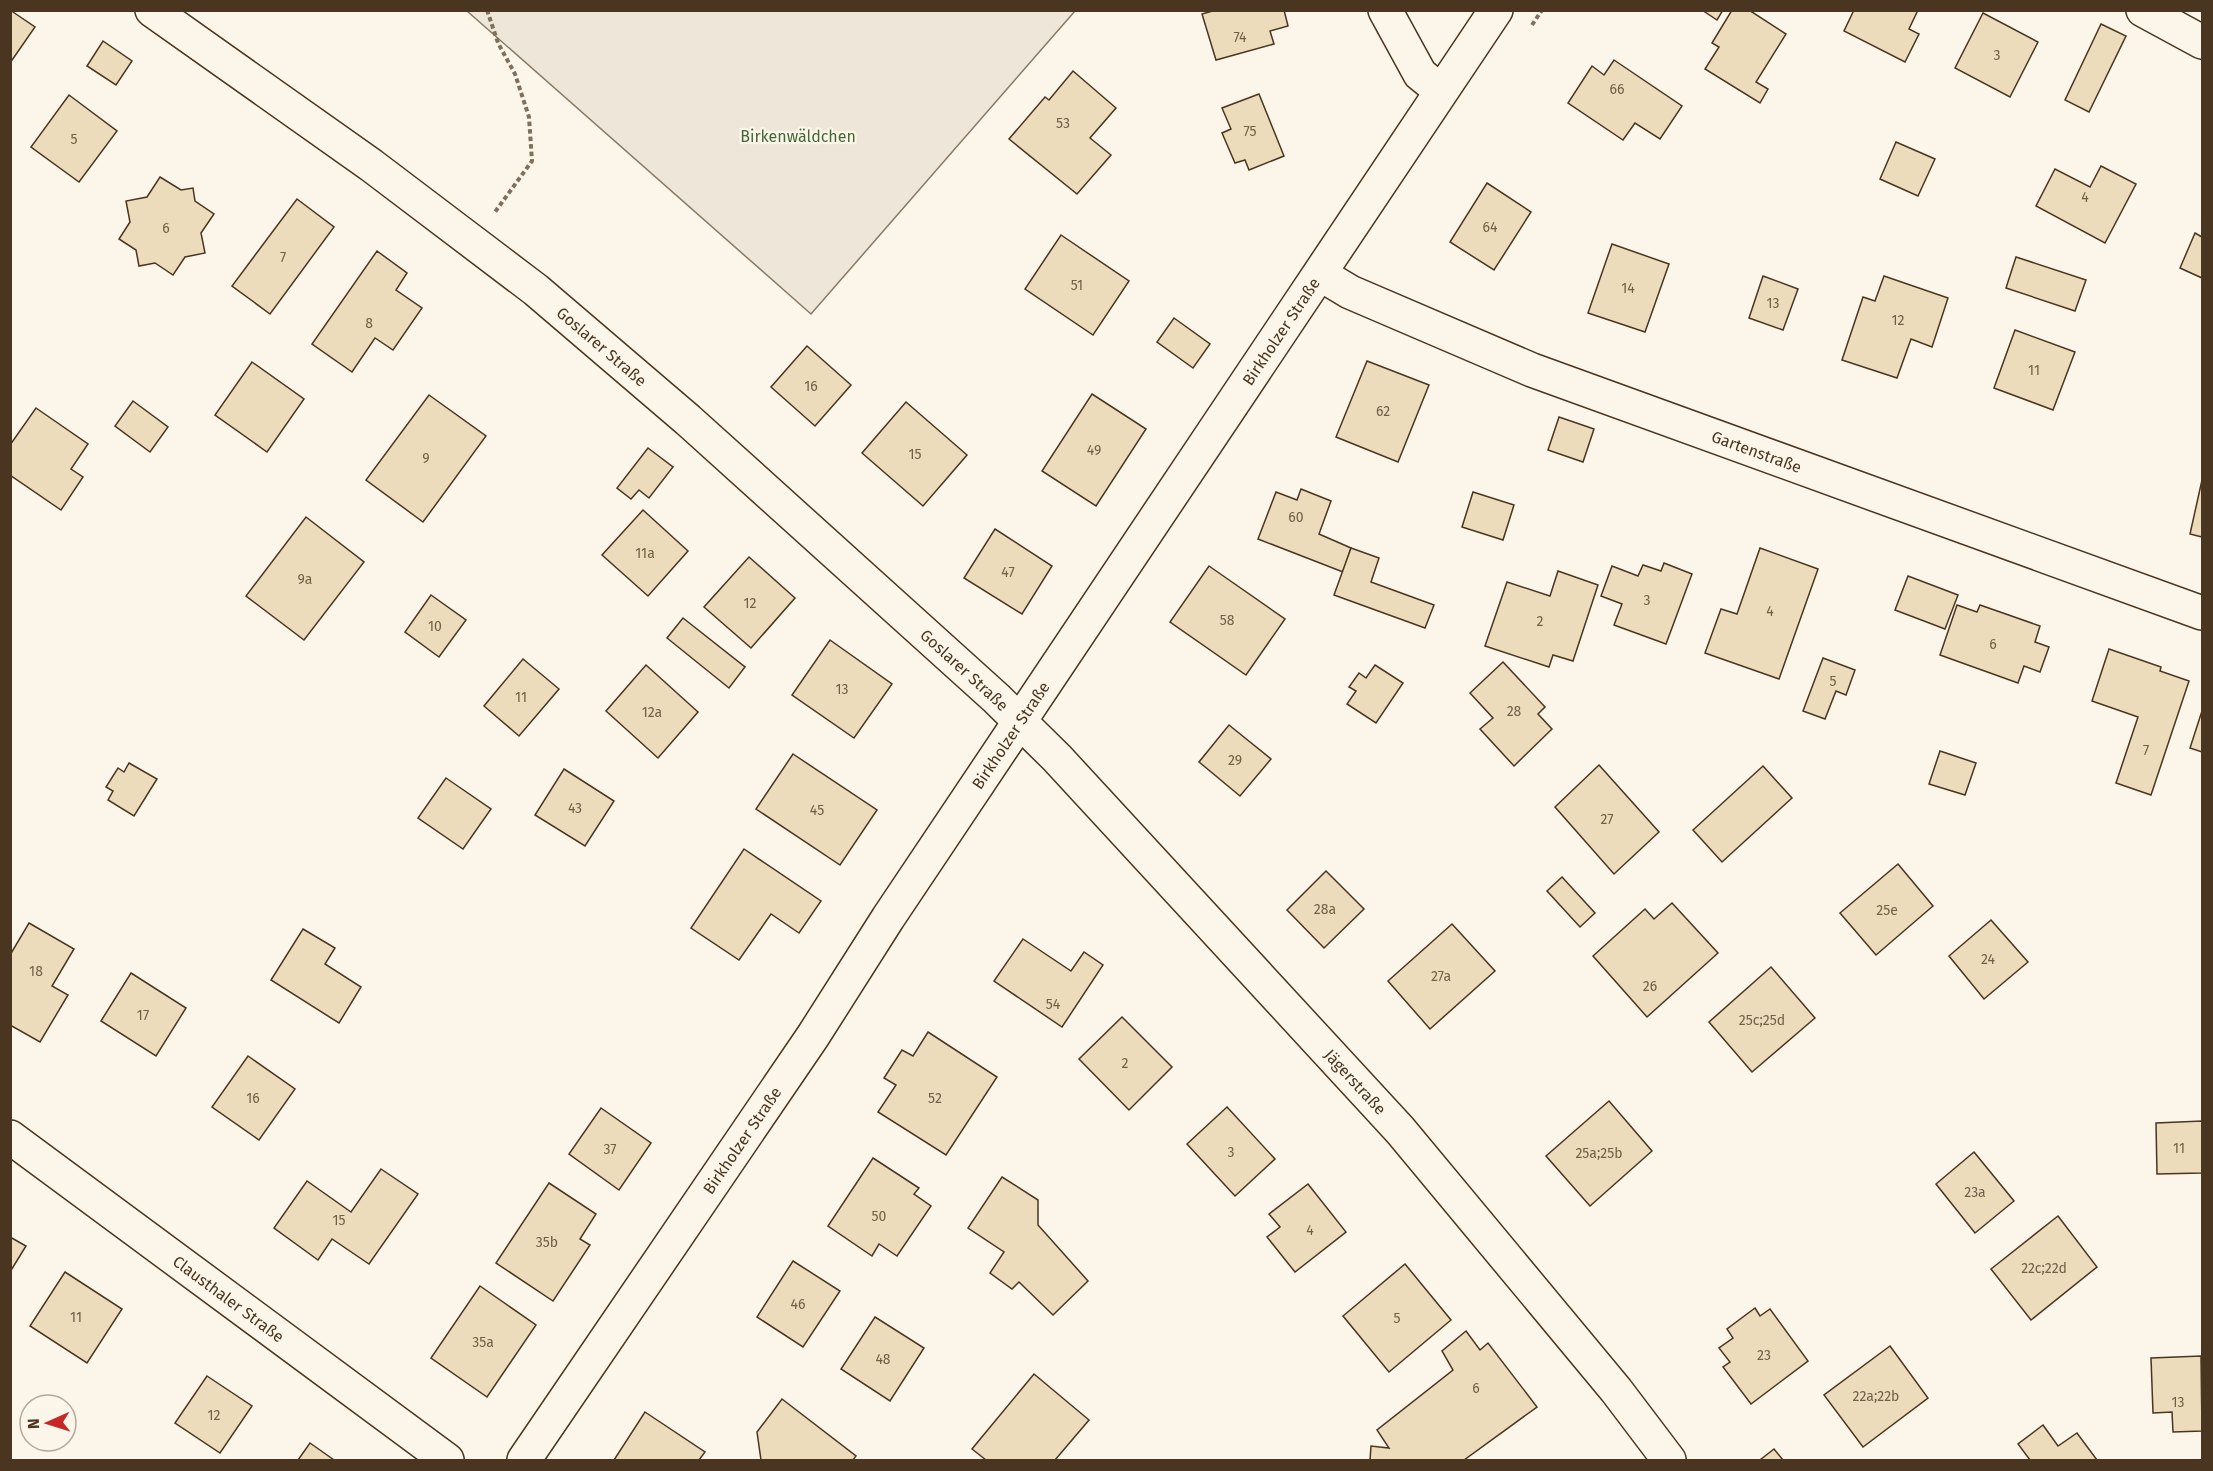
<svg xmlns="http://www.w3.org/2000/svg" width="2213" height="1471" font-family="'Fira Sans',sans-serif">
	<rect width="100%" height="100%" fill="#fbf6e9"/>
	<polygon fill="#ede6d9" stroke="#887966" stroke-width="1.5" points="467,11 1075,11 811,314"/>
	<g fill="#ecdcbc" stroke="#4a3520" stroke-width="1.5">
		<polygon points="10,10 35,27 10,63"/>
		<polygon points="1216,10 1284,10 1288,26 1270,31 1274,44 1216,60 1202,14"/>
		<polygon points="1702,10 1723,10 1717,20"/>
		<polygon points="1732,10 1749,10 1786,34 1756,82 1768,89 1760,103 1705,69 1719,47 1712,43"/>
		<polygon points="1854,10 1918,10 1909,29 1919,34 1905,62 1844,31"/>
		<polygon points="1983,13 2038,42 2010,97 1955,68"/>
		<polygon points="2101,24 2126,36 2089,112 2065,100"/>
		<polygon points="103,41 132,61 116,85 87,66"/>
		<polygon points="1614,60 1682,106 1660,139 1635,123 1623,140 1568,103 1592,66 1604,75"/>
		<polygon points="1073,71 1116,108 1090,138 1111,155 1077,194 1009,139 1045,97 1049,100"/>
		<polygon points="1259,94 1284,156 1249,170 1245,160 1235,163 1222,133 1231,129 1222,108"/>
		<polygon points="69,95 117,131 79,182 31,147"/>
		<polygon points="1896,142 1935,159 1918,196 1880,179"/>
		<polygon points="2101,166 2136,184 2105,243 2036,206 2055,169 2090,187"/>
		<polygon points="160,177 181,190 193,188 195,201 214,214 201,233 205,253 185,257 173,275 155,263 139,266 136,250 119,239 130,222 126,201 147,197"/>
		<polygon points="1487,183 1531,212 1494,270 1450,242"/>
		<polygon points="297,199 334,227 270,314 232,286"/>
		<polygon points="2195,233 2202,237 2202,278 2180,268"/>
		<polygon points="1061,235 1129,281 1093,335 1025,289"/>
		<polygon points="1612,244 1669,264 1645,332 1588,313"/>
		<polygon points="377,251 407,273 396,290 422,308 393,350 375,338 352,372 312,344"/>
		<polygon points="2016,257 2086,280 2075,311 2006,288"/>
		<polygon points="1763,276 1798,289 1783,330 1749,318"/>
		<polygon points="1884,276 1948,298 1932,347 1911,339 1897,378 1842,360 1863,297 1875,301"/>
		<polygon points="1174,318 1210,344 1193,368 1157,342"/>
		<polygon points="2015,330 2075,352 2053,410 1994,388"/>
		<polygon points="807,346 851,385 815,426 771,387"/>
		<polygon points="1367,361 1429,385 1398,462 1336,437"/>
		<polygon points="252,362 304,399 267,452 215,415"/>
		<polygon points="1092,394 1146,429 1096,506 1042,471"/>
		<polygon points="429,395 486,436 423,522 366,480"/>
		<polygon points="133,401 168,427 150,452 115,426"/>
		<polygon points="906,402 967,455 923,506 862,453"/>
		<polygon points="36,408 88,444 71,469 83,477 61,510 10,475 10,445"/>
		<polygon points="1559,417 1594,429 1583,462 1548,450"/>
		<polygon points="648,448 673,467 649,498 639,490 631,499 617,488"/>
		<polygon points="2202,480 2202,537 2190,534"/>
		<polygon points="1301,489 1331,501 1319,534 1351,548 1343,572 1258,539 1276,492 1297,500"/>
		<polygon points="1473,492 1514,505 1503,540 1462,527"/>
		<polygon points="643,510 688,551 648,596 602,555"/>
		<polygon points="306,517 364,562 304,640 246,596"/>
		<polygon points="995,529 1052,566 1022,614 964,578"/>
		<polygon points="1351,548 1379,558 1371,582 1434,605 1425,628 1334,595"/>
		<polygon points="1760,548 1818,569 1779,679 1705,653 1721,609 1737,614"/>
		<polygon points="749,557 795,598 751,648 704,607"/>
		<polygon points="1664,563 1692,574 1666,644 1614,625 1622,604 1601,596 1612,566 1638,576 1643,565 1661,571"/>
		<polygon points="1209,566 1285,619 1246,675 1170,622"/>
		<polygon points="1558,571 1598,585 1573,661 1553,655 1549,667 1485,646 1507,582 1550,596"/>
		<polygon points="1908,576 1958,595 1945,629 1895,610"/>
		<polygon points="431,595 466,620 439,657 405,632"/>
		<polygon points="1957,605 1977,612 1980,605 2040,626 2035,642 2049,647 2040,672 2024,666 2018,683 1940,655"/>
		<polygon points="683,618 745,667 729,688 667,638"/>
		<polygon points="830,640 892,684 854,738 792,695"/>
		<polygon points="2109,649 2161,667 2160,671 2189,681 2151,795 2116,783 2138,717 2092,701"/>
		<polygon points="1823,658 1855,670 1846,695 1836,691 1825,719 1803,711"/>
		<polygon points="523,659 559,689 519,736 484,706"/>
		<polygon points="1503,662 1545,707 1538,714 1552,729 1514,766 1480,729 1493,718 1470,693"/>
		<polygon points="646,665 698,712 658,758 606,711"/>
		<polygon points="1375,665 1403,683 1376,723 1347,704 1356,691 1349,687 1359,673 1366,678"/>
		<polygon points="2202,711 2202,752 2190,748"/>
		<polygon points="1229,725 1271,759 1240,796 1199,762"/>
		<polygon points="1940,751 1976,763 1965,795 1929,784"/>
		<polygon points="793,754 877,810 840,865 756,809"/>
		<polygon points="129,763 157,779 134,816 108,800 113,791 106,787 118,768 124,772"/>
		<polygon points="1599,765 1659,832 1614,874 1555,807"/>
		<polygon points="1763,766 1792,798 1722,862 1693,830"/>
		<polygon points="564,769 614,801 585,846 535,815"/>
		<polygon points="446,778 491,809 463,849 418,818"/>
		<polygon points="744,849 821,901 799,933 771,914 739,960 691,928"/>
		<polygon points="1898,864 1933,906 1876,955 1840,913"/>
		<polygon points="1326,871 1364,909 1324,948 1287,910"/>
		<polygon points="1562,877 1595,913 1580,927 1547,891"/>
		<polygon points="1672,903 1718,953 1647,1017 1593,956 1645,909 1654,919"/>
		<polygon points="1991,920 2028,962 1984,999 1949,956"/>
		<polygon points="29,923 74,949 52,986 68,995 40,1042 10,1025 10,955"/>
		<polygon points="1452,924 1495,971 1430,1029 1388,981"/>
		<polygon points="303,929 335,948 325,964 361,987 339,1023 271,980"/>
		<polygon points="1023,939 1071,971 1084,952 1103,965 1062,1027 994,981"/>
		<polygon points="1771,967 1815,1018 1752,1072 1709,1022"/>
		<polygon points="131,973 186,1008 156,1056 101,1021"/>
		<polygon points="1122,1017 1172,1067 1129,1110 1079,1059"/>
		<polygon points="928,1032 997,1077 946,1155 878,1112 896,1085 884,1078 902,1050 913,1056"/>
		<polygon points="248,1056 295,1089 259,1140 212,1107"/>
		<polygon points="1609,1101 1652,1151 1590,1206 1546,1156"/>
		<polygon points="1227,1107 1275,1159 1235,1196 1187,1144"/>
		<polygon points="601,1108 651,1143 619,1190 569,1154"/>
		<polygon points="2202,1121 2202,1173 2157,1174 2156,1123"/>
		<polygon points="1974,1152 2014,1201 1975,1233 1936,1184"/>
		<polygon points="873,1158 919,1188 914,1194 931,1206 897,1256 879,1244 872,1256 828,1226"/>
		<polygon points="381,1169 418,1194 369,1264 332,1239 318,1260 274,1228 307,1181 351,1212"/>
		<polygon points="1002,1177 1038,1200 1038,1225 1088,1281 1053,1315 1019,1282 1012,1289 990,1273 1004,1252 968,1228"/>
		<polygon points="549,1183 596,1214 580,1239 590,1245 553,1301 496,1263"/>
		<polygon points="1308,1184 1346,1232 1295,1272 1267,1237 1280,1227 1269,1214"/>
		<polygon points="2058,1216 2097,1267 2031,1320 1991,1269"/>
		<polygon points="10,1237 26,1246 10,1272"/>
		<polygon points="793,1261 840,1291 803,1347 757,1317"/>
		<polygon points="1405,1264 1451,1320 1389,1372 1343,1316"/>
		<polygon points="65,1272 122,1309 87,1363 30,1326"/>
		<polygon points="480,1286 536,1325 487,1397 431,1358"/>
		<polygon points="1755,1308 1760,1316 1770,1309 1808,1361 1751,1404 1723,1367 1730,1362 1719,1348 1733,1338 1727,1329"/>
		<polygon points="875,1317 924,1348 890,1401 841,1369"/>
		<polygon points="1466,1331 1480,1350 1488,1343 1537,1407 1464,1460 1370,1460 1371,1446 1389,1448 1377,1430 1453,1370 1442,1351"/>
		<polygon points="1890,1346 1928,1398 1863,1447 1824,1395"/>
		<polygon points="2201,1356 2202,1431 2173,1432 2172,1412 2153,1413 2151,1358"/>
		<polygon points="1034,1374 1089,1420 1055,1460 986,1460 972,1449"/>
		<polygon points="207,1376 252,1406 220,1453 175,1423"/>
		<polygon points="782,1399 856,1456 853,1460 761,1460 757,1432"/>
		<polygon points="645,1412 705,1452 699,1460 614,1460"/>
		<polygon points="2043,1425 2058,1446 2077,1433 2097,1460 2030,1460 2018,1444"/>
		<polygon points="310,1443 334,1460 298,1460"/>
		<polygon points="1774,1449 1783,1460 1760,1460"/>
	</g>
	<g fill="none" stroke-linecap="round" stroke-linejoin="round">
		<g stroke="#4a3520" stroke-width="36">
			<g id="street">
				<path id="s1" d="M152,10L371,165L536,290L688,420L996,698L1057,758L1400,1130L1616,1390L1669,1460"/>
				<polyline points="1385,10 1420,74 1441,91"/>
				<polyline points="2143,10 2202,42"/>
				<path id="s2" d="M1320,274L1350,292L1532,370L2202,613"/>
				<path id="s3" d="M10,1137L447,1460"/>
			</g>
		</g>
		<g stroke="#4a3520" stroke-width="36">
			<g id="secondary">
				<path id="s4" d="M524,1460L813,1036L888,918L1496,10"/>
			</g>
		</g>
		<g stroke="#7f6f5c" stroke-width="4" stroke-dasharray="4.5 3" stroke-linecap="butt">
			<polyline points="487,10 498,43 515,74 529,117 532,161 495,212"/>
			<polyline points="1532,25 1542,10"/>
		</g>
		<use href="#street" stroke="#fbf6e9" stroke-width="33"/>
		<use href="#secondary" stroke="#fbf6e9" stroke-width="33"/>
	</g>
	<g text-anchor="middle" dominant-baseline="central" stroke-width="4.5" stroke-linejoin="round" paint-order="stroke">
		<g font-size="14" fill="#725f47">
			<text x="1240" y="37">74</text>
			<text x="1997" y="55">3</text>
			<text x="1617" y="89">66</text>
			<text x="1063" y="123">53</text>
			<text x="1250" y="131">75</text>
			<text x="74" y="139">5</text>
			<text x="2085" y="197">4</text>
			<text x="1490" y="227">64</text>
			<text x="166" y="228">6</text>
			<text x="283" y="257">7</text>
			<text x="1077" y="285">51</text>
			<text x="1628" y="288">14</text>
			<text x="1773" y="303">13</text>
			<text x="1898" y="320">12</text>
			<text x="369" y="323">8</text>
			<text x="2034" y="370">11</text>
			<text x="811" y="386">16</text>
			<text x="1383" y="411">62</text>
			<text x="1094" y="450">49</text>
			<text x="915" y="454">15</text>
			<text x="426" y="458">9</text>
			<text x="1296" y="517">60</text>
			<text x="645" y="553">11a</text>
			<text x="1008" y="572">47</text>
			<text x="305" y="579">9a</text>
			<text x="1647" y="600">3</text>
			<text x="750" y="603">12</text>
			<text x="1770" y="611">4</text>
			<text x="1227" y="620">58</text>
			<text x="1540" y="621">2</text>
			<text x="435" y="626">10</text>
			<text x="1993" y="644">6</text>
			<text x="1833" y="681">5</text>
			<text x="842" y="689">13</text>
			<text x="521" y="697">11</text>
			<text x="1514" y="711">28</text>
			<text x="652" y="712">12a</text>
			<text x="2146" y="750">7</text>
			<text x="1235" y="760">29</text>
			<text x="575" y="808">43</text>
			<text x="817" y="810">45</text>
			<text x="1607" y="819">27</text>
			<text x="1325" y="909">28a</text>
			<text x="1887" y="910">25e</text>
			<text x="1988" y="959">24</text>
			<text x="36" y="971">18</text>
			<text x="1441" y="976">27a</text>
			<text x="1650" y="986">26</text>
			<text x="1053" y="1004">54</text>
			<text x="143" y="1015">17</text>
			<text x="1762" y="1020">25c;25d</text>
			<text x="1125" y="1063">2</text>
			<text x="253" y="1098">16</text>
			<text x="935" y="1098">52</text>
			<text x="2179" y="1148">11</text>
			<text x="610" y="1149">37</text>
			<text x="1231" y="1152">3</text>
			<text x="1599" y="1153">25a;25b</text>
			<text x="1975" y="1192">23a</text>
			<text x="879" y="1216">50</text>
			<text x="339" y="1220">15</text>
			<text x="1310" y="1230">4</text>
			<text x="547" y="1242">35b</text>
			<text x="2044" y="1268">22c;22d</text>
			<text x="798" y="1304">46</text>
			<text x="76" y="1317">11</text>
			<text x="1397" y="1318">5</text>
			<text x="483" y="1342">35a</text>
			<text x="1764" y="1355">23</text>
			<text x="883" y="1359">48</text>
			<text x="1476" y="1388">6</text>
			<text x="1876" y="1396">22a;22b</text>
			<text x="2178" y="1402">13</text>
			<text x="214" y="1415">12</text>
		</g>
		<g font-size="16" fill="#436837" stroke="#fbf6e9">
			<text x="798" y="136">Birkenwäldchen</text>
		</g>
		<g font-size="16" fill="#4a3520" stroke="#fbf6e9">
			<text stroke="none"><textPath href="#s4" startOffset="1359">Birkholzer Straße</textPath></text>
			<text stroke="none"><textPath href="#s1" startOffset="562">Goslarer Straße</textPath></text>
			<text stroke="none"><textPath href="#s2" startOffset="472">Gartenstraße</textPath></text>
			<text stroke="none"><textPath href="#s1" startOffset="1048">Goslarer Straße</textPath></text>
			<text stroke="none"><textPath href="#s4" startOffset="873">Birkholzer Straße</textPath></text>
			<text stroke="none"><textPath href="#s1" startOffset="1616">Jägerstraße</textPath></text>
			<text stroke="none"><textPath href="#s4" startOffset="387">Birkholzer Straße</textPath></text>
			<text stroke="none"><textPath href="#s3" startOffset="272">Clausthaler Straße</textPath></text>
		</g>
	</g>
	<rect width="2213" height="1471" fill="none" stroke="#4a3520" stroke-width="24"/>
	<g transform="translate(48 1423) rotate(267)"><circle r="28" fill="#fbf6e9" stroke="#b4a999" stroke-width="1.5"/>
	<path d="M0-4.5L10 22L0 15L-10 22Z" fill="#c62828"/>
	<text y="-9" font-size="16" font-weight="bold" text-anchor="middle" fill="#4a3520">N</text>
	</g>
</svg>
